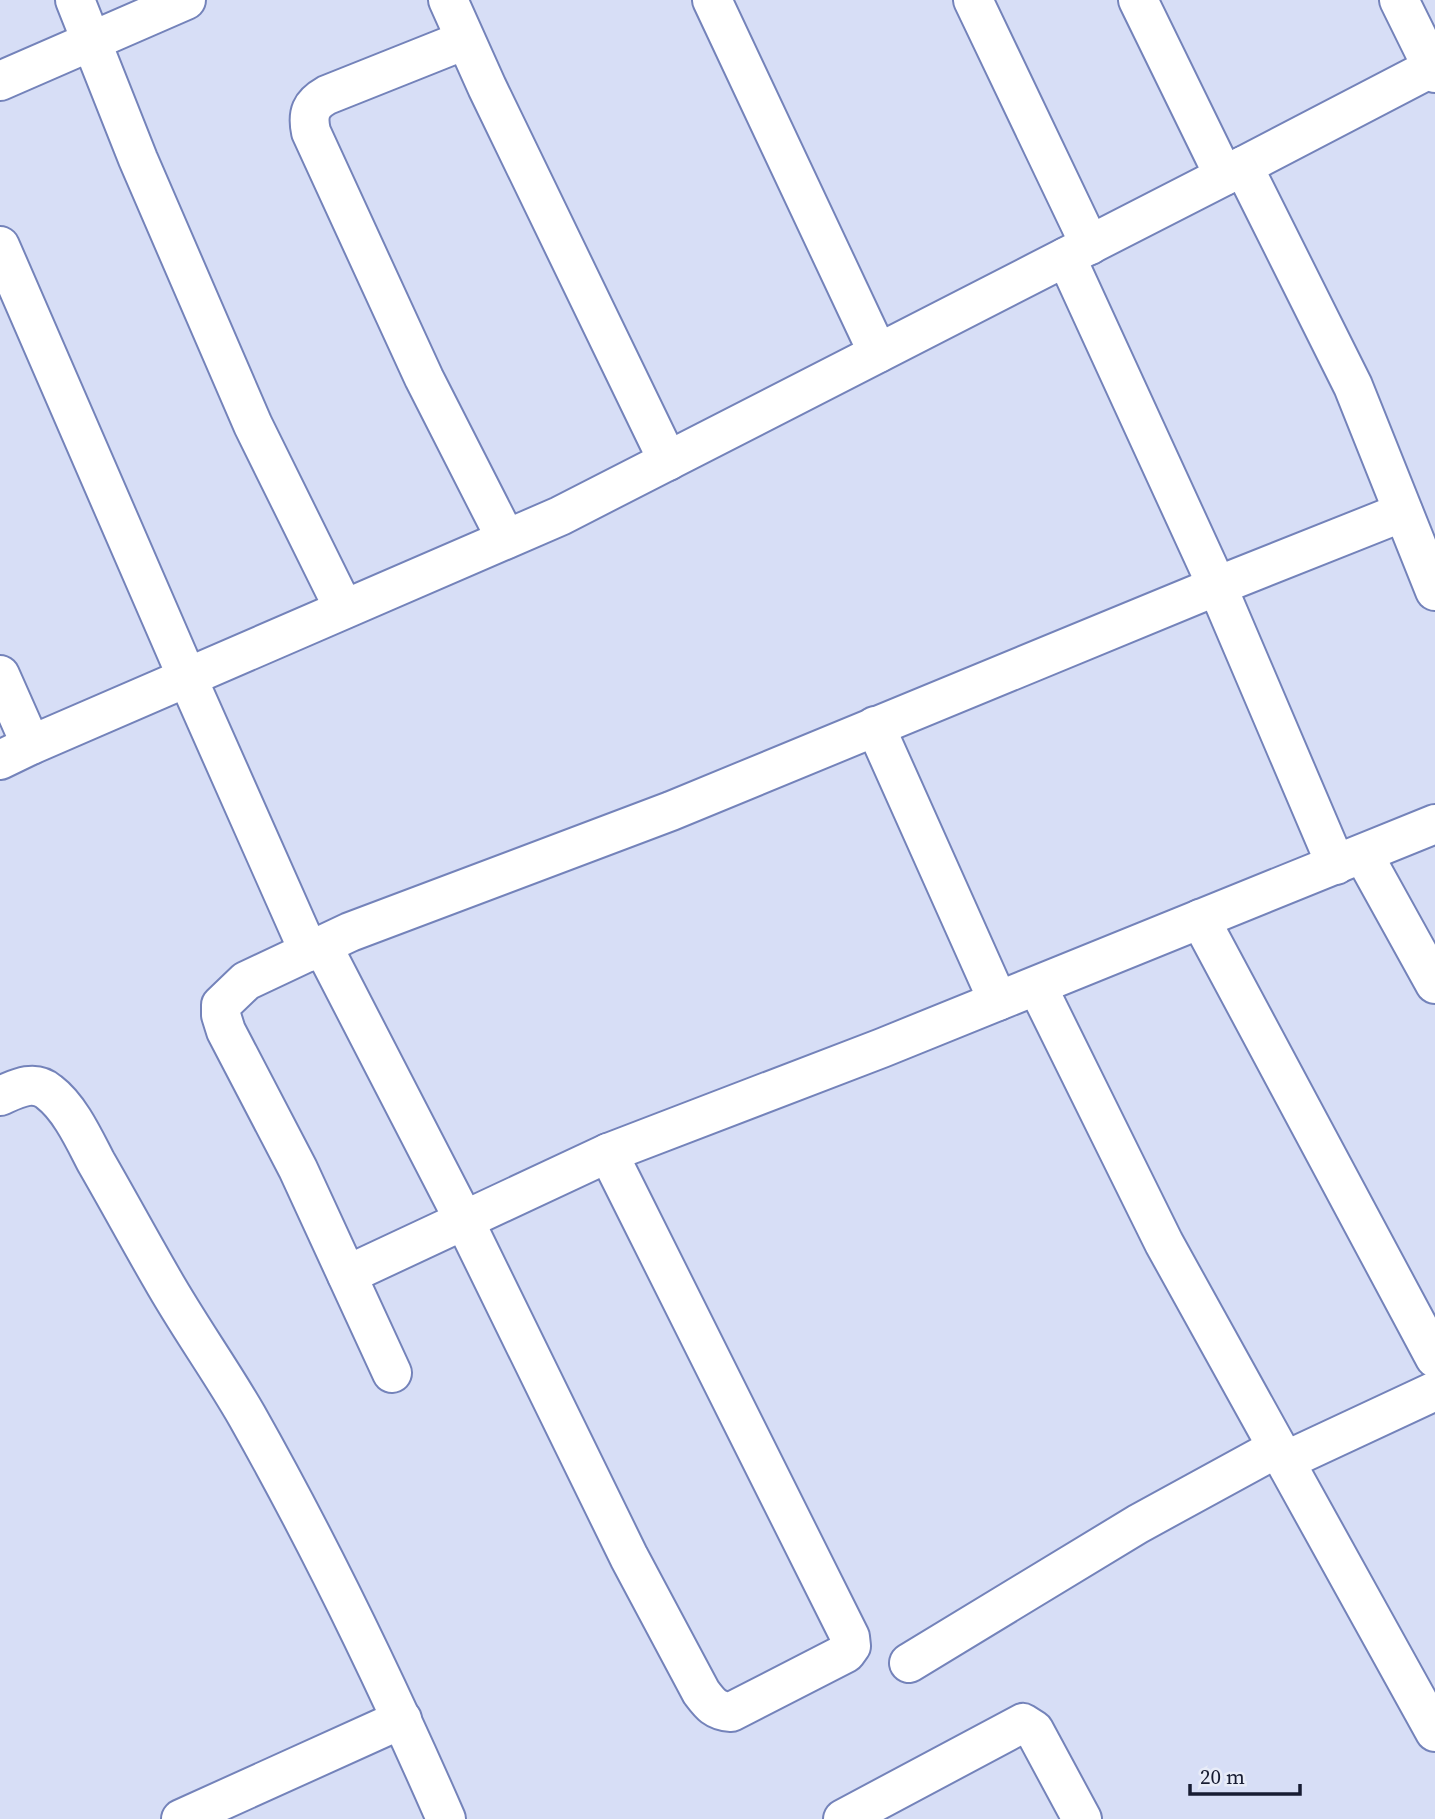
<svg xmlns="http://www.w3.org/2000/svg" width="1435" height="1819" font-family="'Source Serif 4',serif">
	<rect width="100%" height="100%" fill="#d7def6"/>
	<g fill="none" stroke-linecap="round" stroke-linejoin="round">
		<g stroke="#7483ba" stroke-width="42">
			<g id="minor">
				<polyline points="75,0 138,159 253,425 344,609"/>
				<polyline points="448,0 487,87 668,461"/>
				<polyline points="712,0 878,353"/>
				<polyline points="973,0 1090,245"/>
				<polyline points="1138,0 1224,176"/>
				<polyline points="1399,0 1435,73"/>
				<path d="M465,40L327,95C311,104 307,113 311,132L424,378L506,539"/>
				<polyline points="0,81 186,0"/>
				<polyline points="1243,166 1353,386 1435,591"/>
				<polyline points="0,246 187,677 309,952"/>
				<polyline points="1066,257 1217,586 1336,865"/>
				<polyline points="0,675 31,745"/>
				<polyline points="875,726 998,1001"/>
				<polyline points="0,760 31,745 560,516 1224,176 1435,66"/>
				<polyline points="1363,854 1435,984"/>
				<polyline points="1200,919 1435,1358"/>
				<path d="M322,945L464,1220L629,1557L701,1692C710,1704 715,1711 731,1712L846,1653L851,1646L850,1637L608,1153"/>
				<polyline points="1037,986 1164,1243 1435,1732"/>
				<path d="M0,1096C16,1089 34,1079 49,1092C70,1108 84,1139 96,1162C118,1200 139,1239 161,1277C188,1325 220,1369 247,1416C321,1547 386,1682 446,1819"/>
				<polyline points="347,1275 608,1153 882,1048 1435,824"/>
				<polyline points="392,1373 298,1169 226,1031 221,1015 221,1005 246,981 350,932 671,811 1217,586 1403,512"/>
				<polyline points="1285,1461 1435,1391"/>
				<polyline points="909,1663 1138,1524 1277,1448"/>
				<polyline points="181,1819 402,1719"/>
				<polyline points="843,1819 1023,1723 1034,1730 1082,1819"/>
			</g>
		</g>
		<use href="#minor" stroke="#fff" stroke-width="38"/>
	</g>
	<path d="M1190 1784v10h110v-10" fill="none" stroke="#171c32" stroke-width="3.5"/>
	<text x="1200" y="1784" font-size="21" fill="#171c32" stroke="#e8ecf8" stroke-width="5" paint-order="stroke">20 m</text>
</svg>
